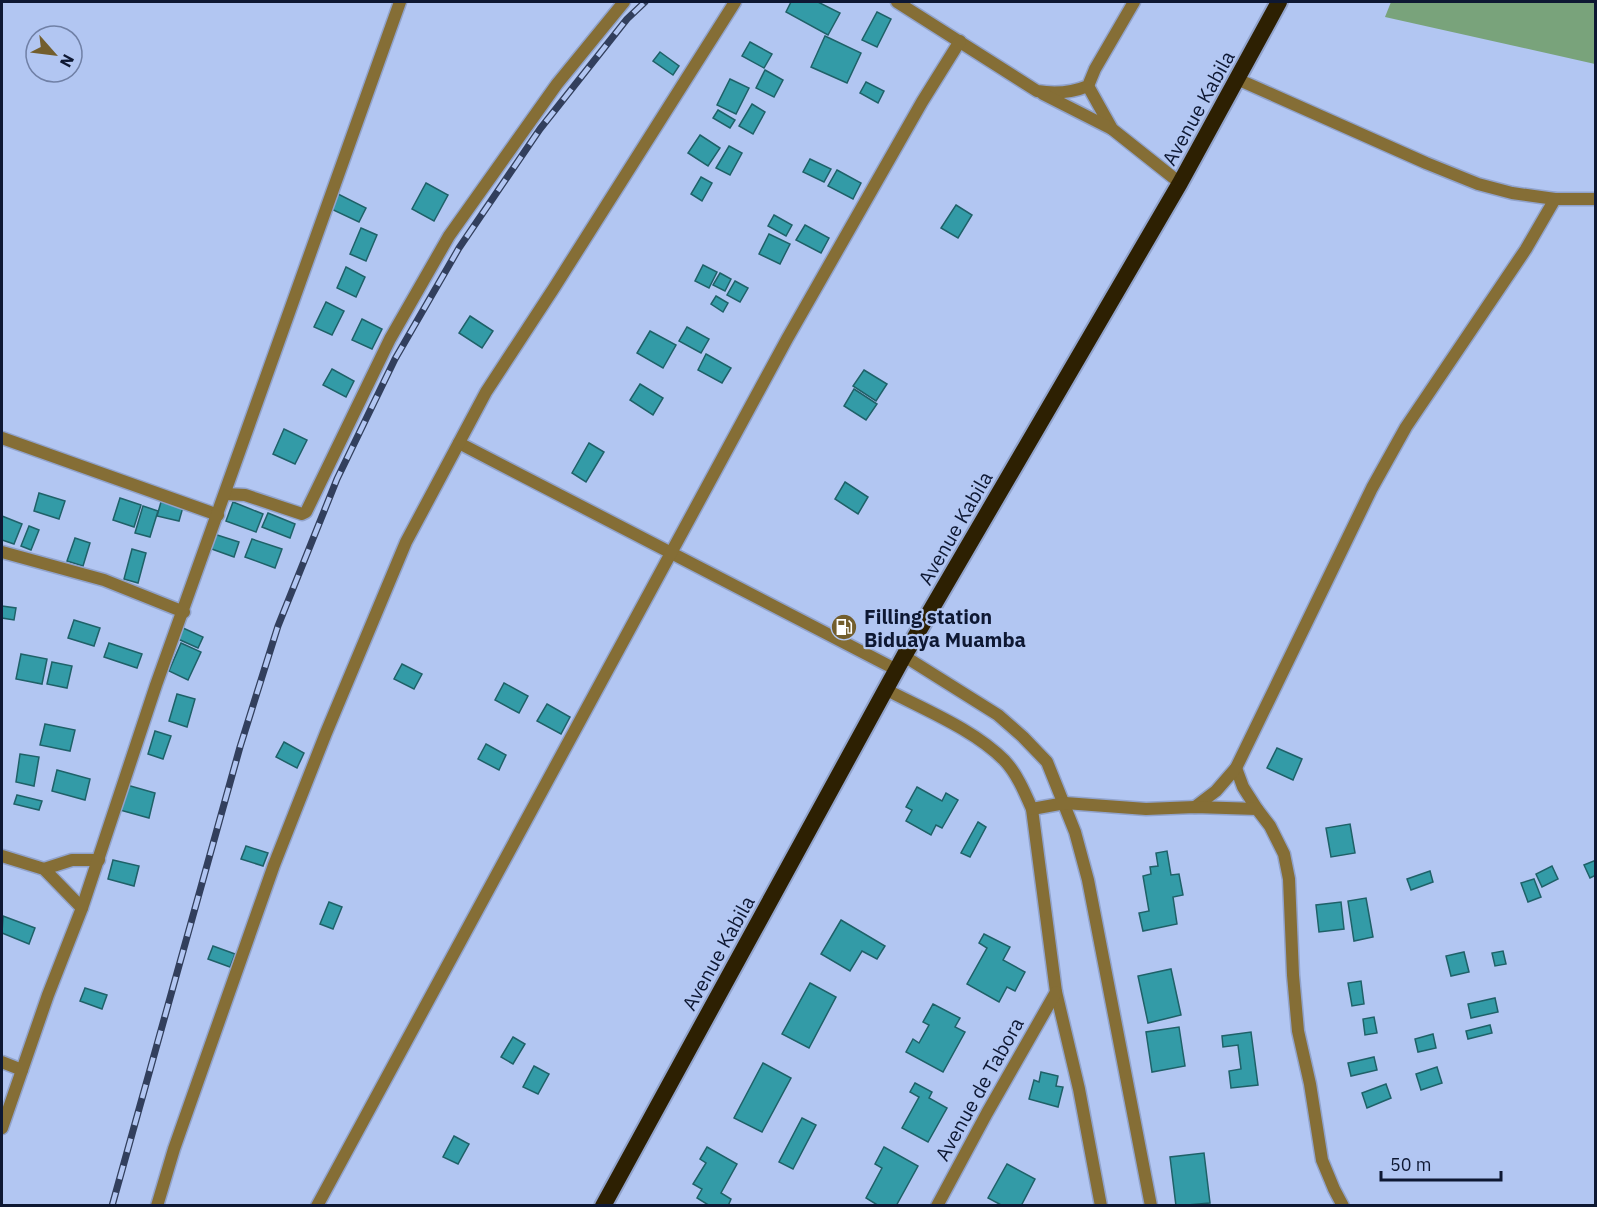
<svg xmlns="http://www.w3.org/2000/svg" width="1597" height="1207" font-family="'IBM Plex Sans',sans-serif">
	<rect width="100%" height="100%" fill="#b2c6f2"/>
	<polygon fill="#79a37b" points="1391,2 1595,2 1595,64 1385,17"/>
	<g fill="#339ba7" stroke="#1f6168" stroke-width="1.5">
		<polygon points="791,2 818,2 840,13 828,35 786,12"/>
		<polygon points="877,12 891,19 877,47 862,40"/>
		<polygon points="825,36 861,53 847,83 811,67"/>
		<polygon points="750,42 772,54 764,68 742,56"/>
		<polygon points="660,52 679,66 673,75 653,61"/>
		<polygon points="765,70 783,80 774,97 756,88"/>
		<polygon points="730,79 749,88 736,114 717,105"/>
		<polygon points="866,82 884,91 878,103 860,93"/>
		<polygon points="752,104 765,112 753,134 739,126"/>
		<polygon points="718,110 735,120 730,128 713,118"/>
		<polygon points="700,135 720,148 708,166 688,153"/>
		<polygon points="729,146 742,153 730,175 716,168"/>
		<polygon points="810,159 831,169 824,182 803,172"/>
		<polygon points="837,170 861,183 853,199 828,186"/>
		<polygon points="701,177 712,183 702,201 691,194"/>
		<polygon points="426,183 448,195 434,221 412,209"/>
		<polygon points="336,193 366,208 359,222 329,208"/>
		<polygon points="956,205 972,215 958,238 941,228"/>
		<polygon points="774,215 792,225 786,236 768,226"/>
		<polygon points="805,225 829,238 821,253 796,240"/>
		<polygon points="361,228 377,235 366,261 350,254"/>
		<polygon points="769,234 790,244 780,264 759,254"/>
		<polygon points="703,265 717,272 709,288 695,281"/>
		<polygon points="346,267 365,277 356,297 337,288"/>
		<polygon points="720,273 731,279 725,291 713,285"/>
		<polygon points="735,281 748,288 740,302 727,295"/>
		<polygon points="716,296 728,303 723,312 711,304"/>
		<polygon points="326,302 344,311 332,335 314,327"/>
		<polygon points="470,316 493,331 482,348 459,333"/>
		<polygon points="362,319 382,329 372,349 352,340"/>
		<polygon points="687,327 709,339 701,353 679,341"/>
		<polygon points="650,331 676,345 663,368 637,353"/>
		<polygon points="706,354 731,368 722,383 698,370"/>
		<polygon points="332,369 354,381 346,397 323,385"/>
		<polygon points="864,370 887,384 876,401 853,386"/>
		<polygon points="640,384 663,398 653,415 630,400"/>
		<polygon points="854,389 877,404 866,420 844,406"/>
		<polygon points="284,429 307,440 295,464 273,454"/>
		<polygon points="589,443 604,452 586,482 572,473"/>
		<polygon points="845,482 868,497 858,514 835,499"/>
		<polygon points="39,493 65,501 59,519 34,511"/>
		<polygon points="120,498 141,505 134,527 113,520"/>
		<polygon points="161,502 183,507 179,521 157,516"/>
		<polygon points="233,502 263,514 256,532 226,521"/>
		<polygon points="143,506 158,511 150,537 135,533"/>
		<polygon points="268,513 295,524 290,538 262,527"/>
		<polygon points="2,516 22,524 14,544 2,540"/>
		<polygon points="29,526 39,530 31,550 21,546"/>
		<polygon points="214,534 239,542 234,557 209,548"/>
		<polygon points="75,538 90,543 83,566 67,561"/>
		<polygon points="252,539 282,549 275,568 245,557"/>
		<polygon points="132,549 146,553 138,583 124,579"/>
		<polygon points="2,606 16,608 14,620 2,618"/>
		<polygon points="74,620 100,628 94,646 68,638"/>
		<polygon points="183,628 203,637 198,648 178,639"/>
		<polygon points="109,643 142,654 137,668 104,657"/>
		<polygon points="181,643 201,652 188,680 169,671"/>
		<polygon points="21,654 47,659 42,684 16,679"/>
		<polygon points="52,662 72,666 67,688 47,684"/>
		<polygon points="402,664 422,674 414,689 394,679"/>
		<polygon points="504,683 528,696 519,713 495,700"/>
		<polygon points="177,694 195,699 187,727 169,721"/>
		<polygon points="547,704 570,717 561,734 537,721"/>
		<polygon points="45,724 75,730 70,751 40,745"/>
		<polygon points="155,731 171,736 163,759 148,754"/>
		<polygon points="284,742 304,753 297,768 276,757"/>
		<polygon points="486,744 506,755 499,770 478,759"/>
		<polygon points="1277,748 1302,759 1293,780 1267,768"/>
		<polygon points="20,754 39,757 34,786 16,782"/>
		<polygon points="57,770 90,779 85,800 52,791"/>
		<polygon points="127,785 155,793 149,818 120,810"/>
		<polygon points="917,787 942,801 946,793 958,800 942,828 936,825 931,835 906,821 912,810 906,807"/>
		<polygon points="17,795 42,801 39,810 14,804"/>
		<polygon points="978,822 986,827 970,857 961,853"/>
		<polygon points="1350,824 1355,853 1331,857 1326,828"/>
		<polygon points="246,846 268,853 263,866 241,859"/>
		<polygon points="1167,851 1171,875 1179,874 1183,895 1173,897 1177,924 1143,931 1139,913 1149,911 1143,876 1151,874 1150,867 1158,866 1156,853"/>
		<polygon points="113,860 139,866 134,886 108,879"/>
		<polygon points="1596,860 1596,875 1590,878 1584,865"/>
		<polygon points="1552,866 1558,879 1542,887 1536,874"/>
		<polygon points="1430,871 1433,882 1411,890 1407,879"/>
		<polygon points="1534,879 1541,897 1528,902 1521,883"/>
		<polygon points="1366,898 1373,937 1354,941 1348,901"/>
		<polygon points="329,902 342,907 333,929 320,924"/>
		<polygon points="1341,902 1344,929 1319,932 1316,905"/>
		<polygon points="3,916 35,928 29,944 2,933"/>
		<polygon points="841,920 885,946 877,959 862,951 850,971 821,954"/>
		<polygon points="984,934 1010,947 1003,960 1025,972 1015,991 1007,987 999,1002 967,984 987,948 979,943"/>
		<polygon points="213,946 235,954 230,967 208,959"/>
		<polygon points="1503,951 1506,964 1495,966 1492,953"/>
		<polygon points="1464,952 1469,972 1451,976 1446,956"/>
		<polygon points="1171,969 1181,1015 1148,1023 1138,976"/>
		<polygon points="1361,981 1364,1004 1352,1006 1348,983"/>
		<polygon points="810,983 836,997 809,1048 782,1034"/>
		<polygon points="85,988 107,995 102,1009 80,1001"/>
		<polygon points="1495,998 1498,1012 1471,1018 1468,1004"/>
		<polygon points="933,1004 960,1018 955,1027 965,1032 943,1072 906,1052 913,1039 919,1043 929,1025 923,1022"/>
		<polygon points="1374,1017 1377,1033 1365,1035 1363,1019"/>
		<polygon points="1490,1025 1492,1033 1468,1039 1466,1031"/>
		<polygon points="1179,1027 1185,1066 1152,1072 1146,1032"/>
		<polygon points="1251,1032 1258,1085 1231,1088 1229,1071 1241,1069 1238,1045 1223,1047 1222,1036"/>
		<polygon points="1433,1034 1436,1048 1418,1052 1415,1039"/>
		<polygon points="513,1037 525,1044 513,1064 501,1057"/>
		<polygon points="1374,1057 1377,1070 1351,1076 1348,1063"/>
		<polygon points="763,1063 791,1078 762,1132 734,1118"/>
		<polygon points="534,1066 549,1074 538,1094 523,1087"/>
		<polygon points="1437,1067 1442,1083 1421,1090 1416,1074"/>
		<polygon points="1041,1072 1058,1076 1056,1086 1063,1087 1058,1107 1029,1099 1034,1080 1039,1082"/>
		<polygon points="915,1083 932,1092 929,1098 947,1108 928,1142 902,1128 919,1097 910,1092"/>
		<polygon points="1386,1084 1391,1098 1367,1108 1362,1093"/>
		<polygon points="802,1118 816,1125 793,1169 779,1162"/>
		<polygon points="454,1136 469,1144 458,1164 443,1157"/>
		<polygon points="707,1147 737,1164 721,1193 731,1199 728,1206 710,1206 697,1198 702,1189 693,1184 706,1163 700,1159"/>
		<polygon points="884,1147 918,1166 896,1206 879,1206 866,1198 882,1168 875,1164"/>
		<polygon points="1204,1153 1210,1203 1176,1206 1170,1157"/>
		<polygon points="1007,1164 1035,1179 1021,1206 1003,1206 988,1198"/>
	</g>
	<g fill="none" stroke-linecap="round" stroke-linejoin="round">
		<g stroke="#91a3cc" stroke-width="15">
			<g id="minor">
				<path d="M897,2L1037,91C1055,94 1071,93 1088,86L1095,69L1134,2"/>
				<polyline points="1237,79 1426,163 1478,184 1512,193 1555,199 1596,199"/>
				<polyline points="1088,86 1112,129 1180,183"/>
				<polyline points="1043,94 1112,129"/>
				<polyline points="2,438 218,515"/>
				<polyline points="459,443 897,670"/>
				<polyline points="226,494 245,495 302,514 306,512 390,339 449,236 557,84 624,2"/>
				<polyline points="2,552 104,580 184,612"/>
				<polyline points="904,656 998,715 1023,737 1047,762 1075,832 1088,880 1151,1206"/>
				<path d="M887,690C925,710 975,730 1005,761C1017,774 1025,793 1032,809L1056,992L1079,1089L1101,1206"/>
				<polyline points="1236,768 1243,787 1257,809"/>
				<polyline points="1195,807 1216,791 1236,768 1372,488 1406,427 1526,249 1555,199"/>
				<polyline points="1032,809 1065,803 1146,809 1195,807 1257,809 1270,826 1284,854 1289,879 1293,975 1298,1031 1310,1084 1322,1160 1334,1189 1343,1206"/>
				<polyline points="2,856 44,869 82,908"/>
				<polyline points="44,869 72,860 99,860"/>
				<polyline points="2,1062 22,1070"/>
				<polyline points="2,1128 48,995 82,908 156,685 400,2"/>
				<polyline points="157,1206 174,1149 274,865 326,733 406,542 486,392 554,288 735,2"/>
				<polyline points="317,1206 787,339 922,102 960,41"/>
				<polyline points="937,1206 987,1113 1056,992"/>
			</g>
		</g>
		<g stroke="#91a3cc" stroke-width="20">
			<polyline id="trunk" points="603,1206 904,656 1180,183 1279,2"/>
		</g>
		<use href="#minor" stroke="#856e36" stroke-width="12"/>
		<use href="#trunk" stroke="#2d2002" stroke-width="16"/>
		<g stroke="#323f5d" stroke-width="7">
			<polyline id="rail" points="112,1206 240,747 278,626 337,479 395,359 459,248 540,129 627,19 645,2"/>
		</g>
		<use href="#rail" stroke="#b2c6f2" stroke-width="4.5" stroke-dasharray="14" stroke-linecap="butt"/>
	</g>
	<defs>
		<g id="fuel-disc" transform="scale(1.35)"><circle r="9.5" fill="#735e2d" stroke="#b2c6f2"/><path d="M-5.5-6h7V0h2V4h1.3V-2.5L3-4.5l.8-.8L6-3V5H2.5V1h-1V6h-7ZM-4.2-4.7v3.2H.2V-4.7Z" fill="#fff"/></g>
	</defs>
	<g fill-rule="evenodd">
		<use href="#fuel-disc" x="844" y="627"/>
	</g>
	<g text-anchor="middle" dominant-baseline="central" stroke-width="4.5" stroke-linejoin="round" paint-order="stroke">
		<g font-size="20" fill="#0e1833" stroke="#b2c6f2">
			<text transform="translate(1198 108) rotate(-61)">Avenue Kabila</text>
			<text transform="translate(955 528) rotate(-60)">Avenue Kabila</text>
			<text transform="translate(718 953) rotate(-61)">Avenue Kabila</text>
			<text transform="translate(979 1089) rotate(-61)">Avenue de Tabora</text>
		</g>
		<g font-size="20" font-weight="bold" fill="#0e1833" stroke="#b2c6f2" text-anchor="start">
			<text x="864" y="616">Filling station<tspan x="864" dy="23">Biduaya Muamba</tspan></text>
		</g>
	</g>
	<rect width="1597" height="1207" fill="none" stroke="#0e1833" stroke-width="6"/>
	<g transform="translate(54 54) rotate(118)"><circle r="28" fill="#b2c6f2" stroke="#7080a6" stroke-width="1.5"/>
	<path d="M0-4.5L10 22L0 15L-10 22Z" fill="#735e2d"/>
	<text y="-9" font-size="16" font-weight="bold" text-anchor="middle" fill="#0e1833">N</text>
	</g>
	<path d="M1381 1171v9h120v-9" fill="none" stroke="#0e1833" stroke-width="3"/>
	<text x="1390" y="1171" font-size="18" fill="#0e1833" stroke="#b2c6f2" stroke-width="4.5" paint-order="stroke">50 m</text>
</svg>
